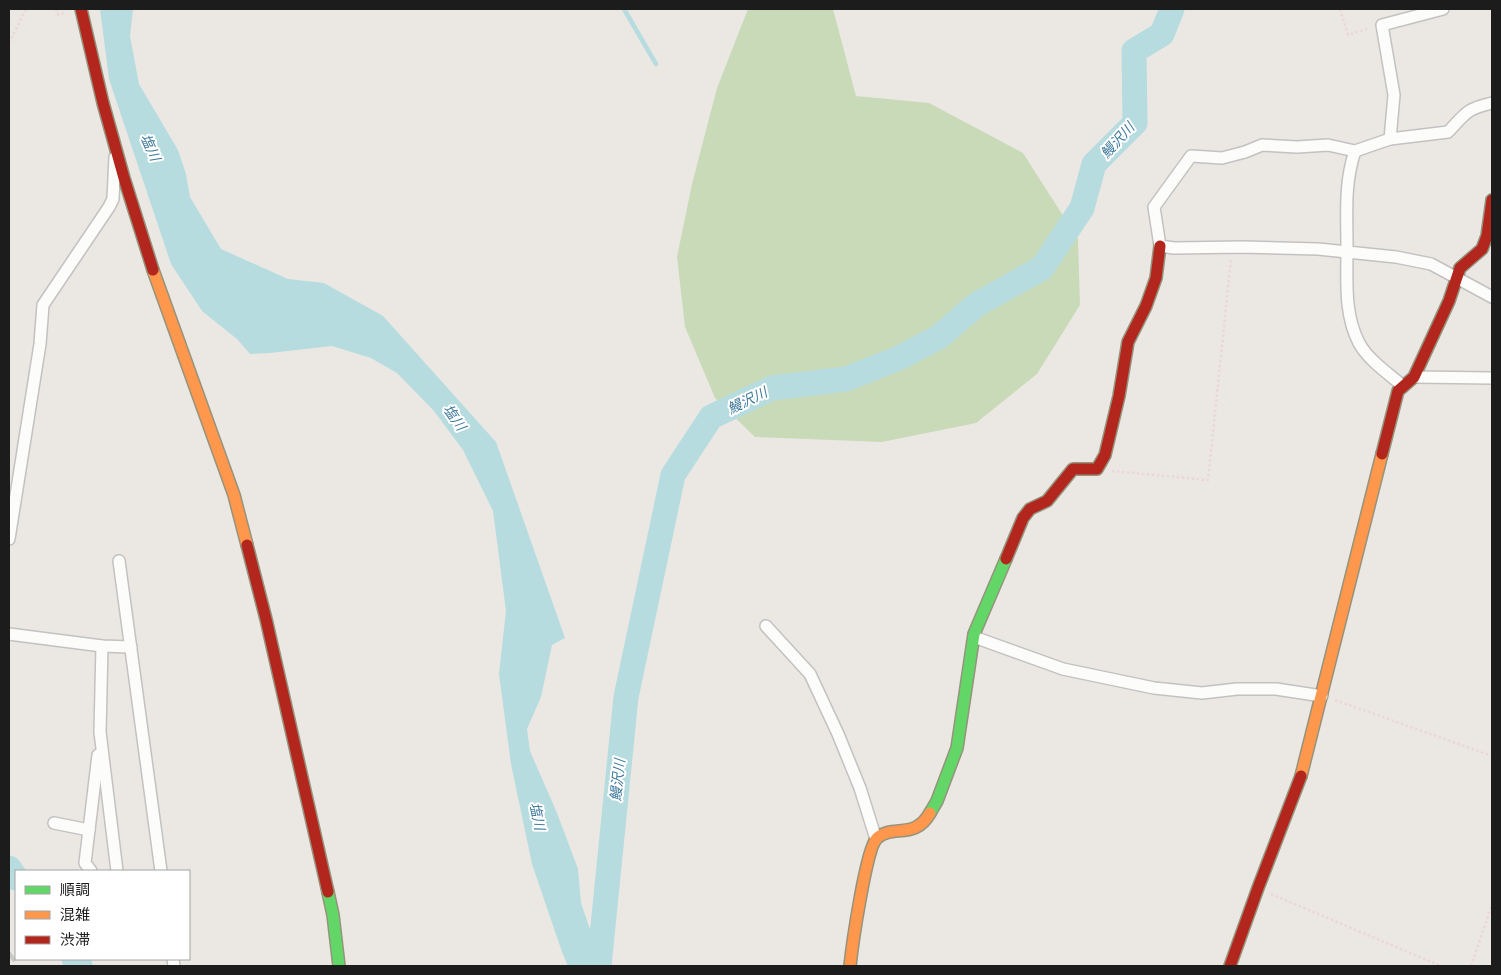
<svg xmlns="http://www.w3.org/2000/svg" width="1501" height="975" font-family="Commissioner,'Noto Sans JP',sans-serif">
	<rect width="100%" height="100%" fill="#ebe8e4"/>
	<polygon fill="#c9dab8" points="748,9 833,9 856,96 929,103 1023,153 1078,239 1080,305 1037,374 976,423 882,442 755,437 715,398 685,327 677,257 692,184 717,88"/>
	<polygon fill="#b6dcdf" points="100,9 133,9 130,36 139,84 178,150 186,174 190,197 221,249 288,279 324,283 383,316 496,442 565,638 552,645 541,697 527,729 530,751 557,813 578,869 581,903 594,941 609,958 608,966 568,966 562,952 532,864 511,764 499,674 506,611 493,511 463,450 434,411 397,373 371,358 332,346 270,353 250,354 237,339 202,311 171,264 109,79"/>
	<g fill="none" stroke-linecap="round" stroke-linejoin="round">
		<polyline stroke="#b6dcdf" stroke-width="4.5" points="624,9 656,64"/>
		<g stroke="#b6dcdf" stroke-width="25">
			<polyline points="9,868 16,878"/>
			<polyline points="74,959 80,966"/>
			<polyline points="599,966 626,697 673,475 711,417 772,388 846,379 899,358 939,337 976,305 1042,268 1082,208 1094,164 1135,123 1134,51 1162,34 1172,9"/>
		</g>
		<g stroke="#c3c2c0" stroke-width="14">
			<g id="street">
				<path d="M1492,103C1466,109 1466,113 1448,132L1390,139L1355,151L1328,145L1297,147L1262,145L1245,152L1222,158L1191,156L1154,207L1160,246L1174,248L1242,247L1318,249L1396,257L1431,264L1492,297"/>
				<polyline points="1390,139 1394,95 1382,25 1443,9"/>
				<path d="M1355,151C1344,184 1347,214 1347,249C1347,281 1344,314 1359,343C1368,360 1389,374 1403,386"/>
				<polyline points="1414,377 1492,378"/>
				<polyline points="9,539 40,344 43,305 109,207 113,199 115,157"/>
				<polyline points="119,561 161,871"/>
				<polyline points="766,626 810,674 838,734 860,788 876,839"/>
				<polyline points="9,634 102,646 131,647"/>
				<polyline points="974,637 1063,669 1154,688 1202,693 1237,689 1276,689 1322,696"/>
				<polyline points="102,646 100,732 117,871"/>
				<polyline points="54,823 89,830"/>
				<polyline points="91,871 85,863 98,755"/>
				<polyline points="173,959 174,966"/>
			</g>
		</g>
		<g stroke="#95937c" stroke-width="14">
			<g id="fast">
				<polyline points="930,813 937,801 957,748 974,634 1006,559"/>
				<polyline points="328,892 333,915 339,966"/>
			</g>
		</g>
		<g stroke="#95937c" stroke-width="14">
			<g id="slow">
				<polyline points="153,270 234,495 247,545"/>
				<polyline points="1301,776 1382,454"/>
				<path d="M850,966C852,947 866,848 877,838C893,824 915,840 930,813"/>
			</g>
		</g>
		<g stroke="#95937c" stroke-width="14">
			<g id="jam">
				<polyline points="81,9 103,103 124,178 153,270"/>
				<polyline points="1382,454 1398,391 1414,377 1449,301 1460,268 1482,249 1487,236 1492,200"/>
				<polyline points="247,545 266,619 328,892"/>
				<polyline points="1006,559 1023,518 1030,509 1047,501 1073,469 1097,469 1105,455 1119,396 1128,342 1146,306 1156,278 1160,246"/>
				<polyline points="1230,966 1258,888 1301,776"/>
			</g>
		</g>
		<g stroke="#ead7d7" stroke-width="2.5" stroke-dasharray="2.5 2.5" stroke-linecap="butt">
			<polyline points="56,9 57,14 60,15 64,13 64,9"/>
			<polyline points="1340,9 1348,35 1370,28"/>
			<polyline points="9,43 26,9"/>
			<polyline points="1112,471 1208,480 1231,259"/>
			<polyline points="1335,700 1492,756"/>
			<polyline points="1271,894 1441,966"/>
			<polyline points="1471,966 1492,905"/>
		</g>
		<use href="#street" stroke="#fcfcfb" stroke-width="11"/>
		<use href="#fast" stroke="#63d668" stroke-width="11"/>
		<use href="#slow" stroke="#ff974d" stroke-width="11"/>
		<use href="#jam" stroke="#b3261e" stroke-width="11"/>
		<polyline stroke="#c9c9c8" stroke-width="4" stroke-dasharray="10 10" stroke-linecap="butt" points="9,953 18,966"/>
	</g>
	<g text-anchor="middle" dominant-baseline="central" stroke-width="4" stroke-linejoin="round" paint-order="stroke">
		<g font-size="14" font-style="italic" fill="#417b9d" stroke="#fff">
			<text transform="translate(1117 140) rotate(-48)">鰻沢川</text>
			<text transform="translate(151 147) rotate(66)">塩川</text>
			<text transform="translate(747 400) rotate(-26)">鰻沢川</text>
			<text transform="translate(455 417) rotate(55)">塩川</text>
			<text transform="translate(617 780) rotate(-84)">鰻沢川</text>
			<text transform="translate(538 816) rotate(78)">塩川</text>
		</g>
	</g>
	<rect width="1501" height="975" fill="none" stroke="#1c1c1c" stroke-width="20"/>
	<rect x="15" y="870" width="175" height="90" fill="#ffffff" stroke="#a4a4a4"/>
	<rect x="25" y="886" width="25" height="8" fill="#63d668" stroke="#a4a4a4"/>
	<text x="60" y="895" font-size="15" fill="#1c1c1c">順調</text>
	<rect x="25" y="911" width="25" height="8" fill="#ff974d" stroke="#a4a4a4"/>
	<text x="60" y="920" font-size="15" fill="#1c1c1c">混雑</text>
	<rect x="25" y="936" width="25" height="8" fill="#b3261e" stroke="#a4a4a4"/>
	<text x="60" y="945" font-size="15" fill="#1c1c1c">渋滞</text>
</svg>
